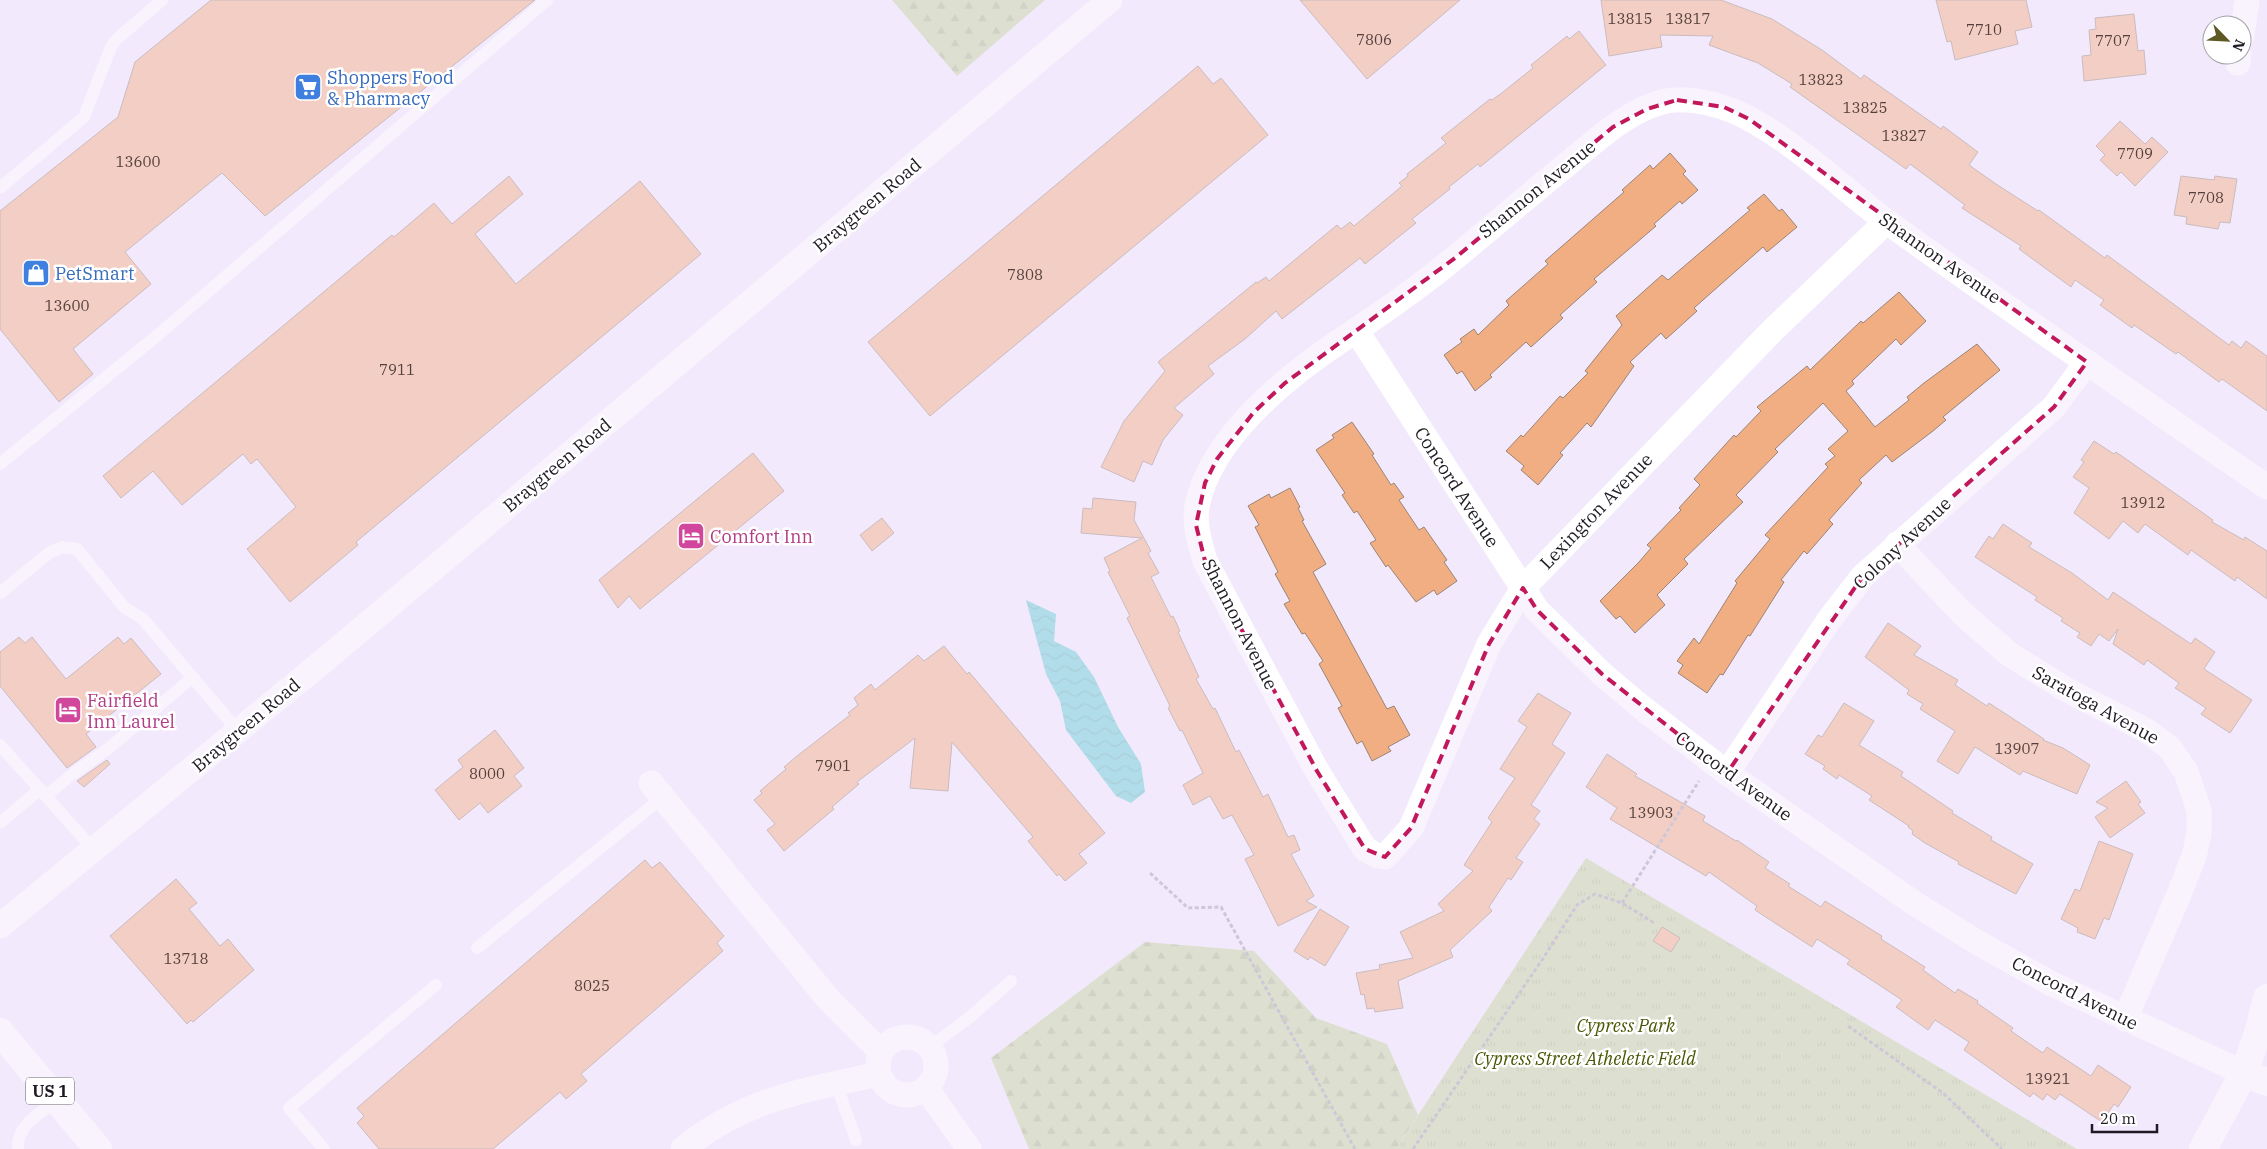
<svg xmlns="http://www.w3.org/2000/svg" width="2267" height="1149" font-family="'IBM Plex Serif',serif">
	<defs>
		<pattern id="grass-tufts" width="24" height="20" patternUnits="userSpaceOnUse" patternTransform="scale(1.25)"><rect width="24" height="20" fill="#c4d59b"/><path d="M3 7l-1-3M5 7V3M7 7l1-3M15 17l-1-3M17 17v-4M19 17l1-3" fill="none" stroke="#a8b685"/></pattern>
		<pattern id="forest-firs" width="22" height="20" patternUnits="userSpaceOnUse" patternTransform="scale(1.25)"><rect width="22" height="20" fill="#c4d59b"/><path d="M5 1l3.5 6h-7zM16 11l3.5 6h-7z" fill="#a8b685"/></pattern>
		<pattern id="water-waves" width="16" height="10" patternUnits="userSpaceOnUse" patternTransform="scale(1.25)"><rect width="16" height="10" fill="#62ccd2"/><path d="M0 5q4-4 8 0t8 0" fill="none" stroke="#55afb4"/></pattern>
	</defs>
	<rect width="100%" height="100%" fill="#f3e9fc"/>
	<polygon fill="url(#grass-tufts)" points="1586,858 2077,1149 1396,1149"/>
	<g fill="url(#forest-firs)">
		<polygon points="892,0 1045,0 957,76"/>
		<polygon points="1145,942 1254,951 1316,1018 1387,1044 1418,1115 1396,1149 1029,1149 991,1058"/>
	</g>
	<polygon fill="#c4d59b" points="1872,1142 1884,1142 1890,1149 1852,1149"/>
	<polygon fill="url(#water-waves)" points="1026,600 1056,614 1054,641 1076,652 1094,677 1118,727 1141,764 1145,792 1131,803 1116,796 1066,730 1060,701 1046,674"/>
	<g fill="#f2ae83" stroke="#9a8476">
		<polygon points="211,0 535,0 265,216 222,173 125,252 151,284 73,349 93,374 59,402 0,329 0,211 118,117 135,62"/>
		<polygon points="1300,0 1460,0 1367,79"/>
		<polygon points="1601,0 1721,0 1772,19 1822,50 1861,79 1864,75 1941,129 1943,126 1978,152 1969,165 1996,184 2038,211 2039,210 2105,258 2107,255 2229,345 2232,341 2241,348 2246,341 2267,356 2267,411 2222,379 2219,382 2178,352 2176,354 2134,325 2132,328 2100,305 2104,300 2075,280 2071,287 2019,249 2021,246 1962,208 1965,205 1910,164 1906,169 1790,87 1792,84 1758,63 1709,45 1713,36 1660,35 1662,47 1609,56"/>
		<polygon points="1936,0 2026,0 2032,27 2015,31 2018,44 1955,60 1951,41 1947,42"/>
		<polygon points="2134,14 2138,51 2144,50 2146,74 2084,81 2082,56 2091,55 2089,30 2096,29 2095,18"/>
		<polygon points="1579,31 1606,65 1480,167 1478,164 1449,187 1450,189 1412,219 1416,223 1365,264 1360,258 1282,319 1276,311 1245,339 1208,366 1214,374 1174,408 1183,415 1163,440 1152,465 1143,461 1134,482 1101,467 1124,421 1165,371 1158,362 1256,282 1257,283 1266,277 1269,281 1337,225 1341,229 1350,222 1354,226 1402,186 1399,183 1408,176 1407,174 1446,143 1441,138 1490,99 1492,100 1503,92 1533,68 1531,65 1567,36 1569,39"/>
		<polygon points="1198,66 1213,84 1221,78 1268,135 930,416 868,342"/>
		<polygon points="2120,121 2145,144 2152,137 2168,152 2135,186 2121,172 2117,176 2100,160 2105,155 2096,146"/>
		<polygon points="1670,153 1686,171 1683,174 1698,190 1682,204 1680,201 1654,224 1656,226 1594,279 1597,282 1560,315 1563,318 1531,347 1526,342 1490,375 1492,377 1475,391 1462,371 1457,374 1444,355 1462,342 1460,339 1474,329 1478,335 1509,305 1506,301 1548,264 1545,261 1624,192 1622,190 1650,165 1653,169"/>
		<polygon points="509,176 523,194 475,234 516,284 640,181 701,254 356,542 358,545 290,602 247,549 296,507 257,459 251,464 243,454 182,505 153,471 121,498 103,476 392,235 394,237 434,203 452,224"/>
		<polygon points="2181,176 2214,180 2215,176 2237,179 2230,223 2220,222 2218,229 2186,224 2187,217 2174,215"/>
		<polygon points="1764,194 1779,211 1782,209 1797,227 1767,252 1763,247 1694,308 1697,311 1666,339 1661,333 1630,362 1634,366 1591,427 1587,423 1560,453 1563,455 1538,485 1521,470 1524,466 1506,451 1521,435 1523,437 1560,396 1563,398 1588,373 1585,371 1622,325 1616,316 1662,275 1668,280 1750,210 1747,208"/>
		<polygon points="1899,292 1926,321 1901,345 1896,339 1852,381 1854,384 1846,391 1875,427 1909,400 1907,397 1924,383 1977,344 2000,370 1943,417 1946,420 1933,431 1892,462 1886,455 1859,480 1862,483 1829,520 1833,524 1807,554 1804,551 1781,580 1784,582 1750,636 1748,635 1723,675 1720,674 1707,693 1678,673 1683,665 1677,661 1694,638 1699,644 1737,583 1735,581 1770,539 1765,535 1828,467 1825,464 1835,456 1828,449 1848,431 1823,403 1775,449 1778,452 1736,495 1743,502 1684,559 1688,564 1657,595 1665,605 1635,633 1620,616 1616,619 1600,601 1639,562 1651,548 1647,545 1681,510 1679,508 1700,485 1694,479 1734,435 1736,437 1761,411 1757,407 1807,366 1810,370 1861,321 1863,323"/>
		<polygon points="1352,422 1374,454 1372,455 1391,485 1394,483 1404,497 1399,500 1419,530 1424,527 1447,560 1444,562 1457,581 1437,595 1434,590 1416,602 1388,565 1386,567 1370,543 1376,540 1357,511 1354,513 1342,495 1345,493 1316,450 1334,438 1332,435"/>
		<polygon points="2094,441 2114,454 2116,452 2213,520 2212,522 2244,540 2245,537 2267,551 2267,599 2237,577 2235,581 2191,550 2188,555 2145,524 2138,533 2123,521 2109,539 2074,513 2089,488 2073,477 2084,462 2081,460"/>
		<polygon points="753,453 784,491 640,609 629,596 618,608 599,580"/>
		<polygon points="1290,488 1300,507 1298,508 1304,520 1302,521 1326,564 1313,572 1387,709 1394,706 1410,735 1388,747 1391,751 1372,761 1362,741 1357,744 1338,708 1342,706 1319,664 1323,661 1305,633 1302,634 1284,604 1290,601 1275,574 1278,572 1255,527 1259,525 1248,506 1269,494 1271,498"/>
		<polygon points="1093,498 1136,502 1134,520 1151,551 1148,553 1159,573 1151,577 1171,617 1173,616 1180,631 1178,632 1199,677 1196,679 1213,709 1215,708 1236,752 1239,750 1263,797 1268,794 1288,837 1294,835 1300,850 1291,854 1314,896 1306,901 1317,907 1278,926 1245,859 1254,855 1232,815 1223,819 1210,796 1193,805 1183,785 1203,773 1182,730 1180,731 1168,708 1170,706 1127,618 1130,616 1108,572 1110,571 1104,558 1142,538 1081,533 1083,508 1092,509"/>
		<polygon points="882,518 894,533 872,551 860,535"/>
		<polygon points="2003,524 2032,543 2029,547 2072,573 2108,600 2113,592 2191,644 2195,638 2215,652 2204,669 2252,700 2230,733 2201,714 2206,708 2175,688 2179,683 2147,660 2144,665 2113,644 2118,629 2109,641 2099,634 2091,646 2077,637 2080,633 2061,621 2063,618 2035,600 2037,597 1975,557 1989,536 1993,539"/>
		<polygon points="1888,623 1921,646 1914,655 1958,680 1955,685 1987,706 1989,703 2044,739 2043,740 2063,748 2090,765 2077,794 2023,771 2020,775 1975,747 1958,774 1937,761 1955,731 1920,709 1923,704 1907,694 1909,690 1865,657"/>
		<polygon points="19,637 25,643 32,637 66,679 118,637 124,644 131,638 161,674 86,734 96,747 67,768 0,686 0,652"/>
		<polygon points="944,646 967,674 969,672 1105,833 1079,854 1087,863 1065,881 1059,874 1057,876 1028,841 1033,837 952,742 948,791 910,788 915,738 857,782 859,784 832,807 834,809 784,851 767,830 775,824 754,800 762,793 760,791 786,769 784,767 797,756 850,715 848,713 858,705 854,698 871,684 875,690 918,655 924,661"/>
		<polygon points="1538,693 1571,713 1552,744 1565,753 1531,805 1540,811 1534,819 1540,824 1516,858 1523,862 1511,880 1508,878 1489,907 1492,911 1450,950 1453,957 1398,981 1403,1008 1375,1012 1374,1008 1367,1009 1364,994 1361,995 1356,973 1380,969 1379,965 1413,958 1400,932 1444,911 1438,904 1473,871 1464,865 1492,822 1488,818 1515,778 1500,769 1527,727 1518,721"/>
		<polygon points="1844,703 1874,721 1859,745 1903,772 1901,776 1953,811 1952,813 1992,837 1991,840 2033,864 2016,894 1958,864 1959,862 1925,843 1912,834 1913,831 1908,827 1909,826 1869,800 1872,796 1839,775 1837,779 1823,769 1825,766 1805,754 1818,735 1822,737"/>
		<polygon points="495,730 524,768 514,776 522,786 488,813 480,803 459,820 435,790 463,767 458,760"/>
		<polygon points="1607,754 1637,774 1635,776 1705,816 1703,821 1736,841 1737,840 1769,862 1765,868 1790,884 1788,886 1821,907 1825,901 1882,936 1881,939 1925,967 1923,970 1955,993 1958,989 1978,1001 1977,1003 2013,1028 2011,1031 2043,1053 2047,1047 2091,1076 2098,1065 2131,1087 2118,1107 2114,1104 2102,1122 2060,1094 2055,1100 2047,1094 2043,1100 2033,1093 2030,1097 1964,1050 1969,1042 1935,1020 1928,1030 1896,1007 1902,1000 1847,964 1850,960 1817,939 1812,947 1755,910 1757,906 1709,872 1706,876 1610,819 1617,808 1586,787"/>
		<polygon points="107,760 110,764 84,787 77,781"/>
		<polygon points="2126,781 2141,802 2138,804 2145,813 2110,838 2095,817 2108,808 2096,802"/>
		<polygon points="2099,841 2133,854 2109,920 2104,918 2095,939 2077,932 2078,928 2061,919 2075,889 2080,891"/>
		<polygon points="645,860 652,868 660,862 724,936 717,943 723,951 581,1074 587,1081 566,1099 560,1092 493,1149 379,1149 357,1123 364,1116 357,1108"/>
		<polygon points="176,879 197,903 189,909 220,946 228,939 254,970 193,1022 191,1020 187,1024 110,936"/>
		<polygon points="1320,909 1349,927 1325,966 1310,957 1308,960 1294,951"/>
		<polygon points="1662,927 1680,938 1671,952 1653,941"/>
	</g>
	<g fill="none" stroke-linecap="round" stroke-linejoin="round">
		<g stroke="#a59dac" stroke-width="3" stroke-dasharray="4 2.5" stroke-linecap="butt">
			<polyline points="1150,873 1188,908 1221,907 1355,1149"/>
			<polyline points="1622,903 1699,781"/>
			<polyline points="1848,1026 1943,1093 2002,1149"/>
			<polyline points="1413,1149 1542,960 1577,905 1595,894 1622,903 1656,924"/>
		</g>
		<g stroke="#fff" stroke-width="12">
			<polyline points="0,188 84,117 111,47 117,39 162,0"/>
			<polyline points="0,464 159,334 547,0"/>
			<polyline points="0,593 49,553 62,547 77,549 124,607 143,619 238,731"/>
			<polyline points="0,745 94,850"/>
			<polyline points="46,796 70,776 109,748 193,677"/>
			<polyline points="0,823 40,789"/>
			<polyline points="477,948 663,797"/>
			<polyline points="930,1047 970,1017 1011,981"/>
			<polyline points="836,1083 856,1140"/>
			<path d="M18,1149C16,1125 41,1113 57,1100"/>
			<polyline points="324,1149 289,1108 436,985"/>
		</g>
		<g stroke="#fff" stroke-width="25">
			<polyline points="2242,36 2247,0"/>
			<polyline points="2238,63 2239,55"/>
			<path d="M1887,221L1773,330L1523,588L1489,644L1411,828L1385,857L1378,856L1365,849L1317,771L1205,561C1200,543 1194,525 1197,506C1211,437 1287,376 1343,339C1382,313 1421,286 1457,256C1495,224 1533,192 1571,161C1599,138 1630,109 1666,101C1692,96 1726,106 1748,118C1800,146 1843,189 1890,224C2014,313 2141,400 2267,487"/>
			<polyline points="1356,330 1537,610 1602,674 1645,710 1727,773 1914,903 1975,941 2052,984 2244,1073"/>
			<polyline points="1897,544 1963,614 2009,654 2067,690 2147,731 2170,748 2186,772 2199,810 2199,833 2195,853 2180,892 2125,1019"/>
			<polyline points="1727,773 1829,620 1863,576 2054,407 2087,362"/>
			<polyline points="651,783 829,1000 881,1052"/>
			<polyline points="0,926 321,663 1110,0"/>
			<circle cx="907" cy="1066" r="29"/>
			<polyline points="926,1088 969,1149"/>
			<path d="M683,1149C744,1099 805,1090 879,1074"/>
		</g>
		<g stroke="#fff" stroke-width="28">
			<polyline points="2244,1073 2267,1082"/>
			<polyline points="2203,1149 2244,1073 2258,1033 2267,998"/>
		</g>
		<polyline stroke="#fff" stroke-width="28" points="0,1032 98,1149"/>
	</g>
	<path d="M0 0H2267V1149H0ZM1677,100L1724,107L1749,119L2087,362L2054,407L1863,576L1727,773L1602,674L1537,610L1523,588L1489,644L1411,828L1385,857L1365,849L1317,771L1205,561L1196,525L1205,483L1217,459L1254,412L1285,383L1455,258L1613,127L1647,109Z" fill="#f3e9fc" fill-opacity=".55" fill-rule="evenodd"/>
	<path fill="none" stroke="#c2185b" stroke-width="4" stroke-dasharray="10 6" stroke-linejoin="round" d="M1677,100L1724,107L1749,119L2087,362L2054,407L1863,576L1727,773L1602,674L1537,610L1523,588L1489,644L1411,828L1385,857L1365,849L1317,771L1205,561L1196,525L1205,483L1217,459L1254,412L1285,383L1455,258L1613,127L1647,109Z"/>
	<defs>
		<g id="supermarket-square" transform="scale(1.4375)"><rect x="-9" y="-9" width="18" height="18" rx="4" fill="#3f7fe0" stroke="#fff"/><path d="M-6-5.5h2.5l.6 2H6L4.5 2H-2.5L-4.4-4H-6ZM-1.5 3.2a1.3 1.3 0 1 0 .1 0ZM3 3.2a1.3 1.3 0 1 0 .1 0Z" fill="#fff"/></g>
		<g id="shop-square" transform="scale(1.4375)"><rect x="-9" y="-9" width="18" height="18" rx="4" fill="#3f7fe0" stroke="#fff"/><path d="M-5-2.5h2.3a2.7 3.5 0 0 1 5.4 0H5L5.5 6h-11ZM-1.5-2.5h3a1.5 2.3 0 0 0-3 0Z" fill="#fff"/></g>
		<g id="hotel-square" transform="scale(1.4375)"><rect x="-9" y="-9" width="18" height="18" rx="4" fill="#d1479c" stroke="#fff"/><path d="M-6-4.5h1.5V1H6V5H4.5V3h-9V5H-6ZM-4 0a1.8 1.8 0 1 1 3.6 0ZM.5 0V-2.5h3Q6-2.5 6 0Z" fill="#fff"/></g>
	</defs>
	<g fill-rule="evenodd">
		<use href="#supermarket-square" x="308" y="87"/>
		<use href="#shop-square" x="36" y="273"/>
		<use href="#hotel-square" x="691" y="536"/>
		<use href="#hotel-square" x="68" y="710"/>
	</g>
	<g text-anchor="middle" dominant-baseline="central" stroke-width="5" stroke-linejoin="round" paint-order="stroke">
		<g font-size="15" fill="#543f3b">
			<text x="1630" y="18">13815</text>
			<text x="1688" y="18">13817</text>
			<text x="1984" y="29">7710</text>
			<text x="1374" y="39">7806</text>
			<text x="2113" y="40">7707</text>
			<text x="1821" y="79">13823</text>
			<text x="1865" y="107">13825</text>
			<text x="1904" y="135">13827</text>
			<text x="2135" y="153">7709</text>
			<text x="138" y="161">13600</text>
			<text x="2206" y="197">7708</text>
			<text x="1025" y="274">7808</text>
			<text x="67" y="305">13600</text>
			<text x="397" y="369">7911</text>
			<text x="2143" y="502">13912</text>
			<text x="2017" y="748">13907</text>
			<text x="833" y="765">7901</text>
			<text x="487" y="773">8000</text>
			<text x="1651" y="812">13903</text>
			<text x="186" y="958">13718</text>
			<text x="592" y="985">8025</text>
			<text x="2048" y="1078">13921</text>
		</g>
		<rect fill="#fff" stroke="#625f65" stroke-width="1" x="26" y="1077.5" width="48" height="27" rx="4"/>
		<g font-size="16" font-weight="bold" fill="#1f1a23">
			<text x="50" y="1091">US 1</text>
		</g>
		<g font-size="18" fill="#366cbe" stroke="#fff" text-anchor="start">
			<text x="327" y="77">Shoppers Food<tspan x="327" dy="21">&amp; Pharmacy</tspan></text>
			<text x="55" y="273">PetSmart</text>
		</g>
		<g font-size="18" fill="#1f1a23" stroke="#fff">
			<text transform="translate(1537 189) rotate(-39)">Shannon Avenue</text>
			<text transform="translate(867 205) rotate(-40)">Braygreen Road</text>
			<text transform="translate(1940 258) rotate(35)">Shannon Avenue</text>
			<text transform="translate(557 465) rotate(-40)">Braygreen Road</text>
			<text transform="translate(1457 487) rotate(57)">Concord Avenue</text>
			<text transform="translate(1596 511) rotate(-46)">Lexington Avenue</text>
			<text transform="translate(1902 543) rotate(-43)">Colony Avenue</text>
			<text transform="translate(1240 624) rotate(63)">Shannon Avenue</text>
			<text transform="translate(2096 705) rotate(29)">Saratoga Avenue</text>
			<text transform="translate(246 725) rotate(-40)">Braygreen Road</text>
			<text transform="translate(1734 776) rotate(36)">Concord Avenue</text>
			<text transform="translate(2075 993) rotate(27)">Concord Avenue</text>
		</g>
		<g font-size="18" fill="#b23c85" stroke="#fff" text-anchor="start">
			<text x="710" y="536">Comfort Inn</text>
			<text x="87" y="700">Fairfield<tspan x="87" dy="21">Inn Laurel</tspan></text>
		</g>
		<g font-size="18" font-style="italic" fill="#475703" stroke="#fff">
			<text x="1626" y="1025">Cypress Park</text>
			<text x="1585" y="1058">Cypress Street Atheletic Field</text>
		</g>
	</g>
	<g transform="translate(2227 40) rotate(114)"><circle r="24" fill="#ffffff" stroke="#a5a3a7"/>
	<path d="M0-4L9 19L0 12L-9 19Z" fill="#5d5824"/>
	<text y="-8" font-size="14" font-weight="bold" text-anchor="middle" fill="#1f1a23">N</text>
	</g>
	<path d="M2092 1124v8h65v-8" fill="none" stroke="#1f1a23" stroke-width="2.5"/>
	<text x="2100" y="1124" font-size="15" fill="#1f1a23" stroke="#ffffff" stroke-width="4" paint-order="stroke">20 m</text>
</svg>
